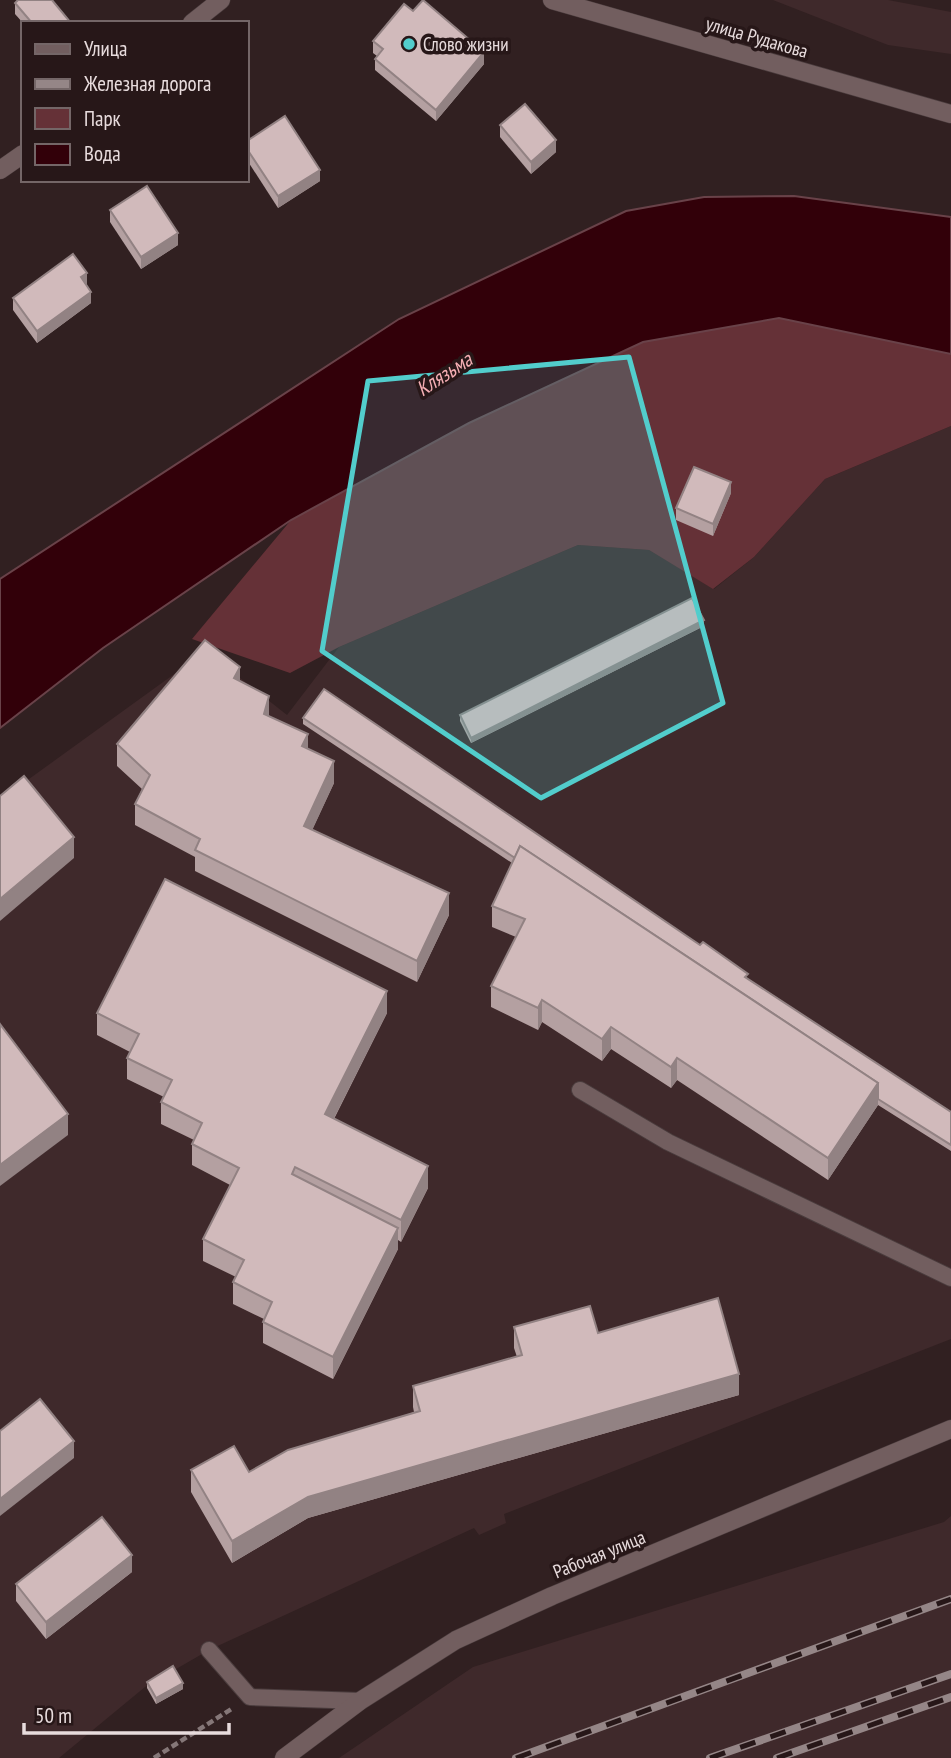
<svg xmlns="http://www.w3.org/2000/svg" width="951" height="1758" font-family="'PT Sans Narrow',sans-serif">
	<rect width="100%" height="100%" fill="#312021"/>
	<g fill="#3f292b">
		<polygon points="773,0 888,0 951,12 951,54 888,45"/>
		<polygon points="951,426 951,1339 504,1514 506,1523 479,1535 474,1528 209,1650 145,1687 59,1758 0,1758 0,800 206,651 287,715 339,647 578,545 649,550 714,589 754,557 825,479"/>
		<polygon points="951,1516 951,1758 339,1758 473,1667 944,1522"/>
	</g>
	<polygon fill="#653137" points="779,318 951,354 951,426 825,479 754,557 713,589 649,550 578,545 339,647 290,673 192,639 291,520 469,423 643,342"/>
	<polygon fill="#320009" stroke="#694249" stroke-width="2" points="794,196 951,217 951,354 779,318 643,342 469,423 291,520 103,648 0,728 0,579 399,319 626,211 704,197"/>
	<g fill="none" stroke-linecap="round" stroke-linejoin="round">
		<g stroke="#4a3c3d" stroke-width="18">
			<g id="lane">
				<polyline points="580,1090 668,1142 951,1278"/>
				<polyline points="209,1650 250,1697 360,1701"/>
			</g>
		</g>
		<g stroke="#4a3c3d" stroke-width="19">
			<g id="street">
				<polyline points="192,23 221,0"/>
				<polyline points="0,170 23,154"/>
				<polyline points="284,1758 360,1701 456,1640 552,1596 951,1429"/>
			</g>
		</g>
		<g stroke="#4a3c3d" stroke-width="19">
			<polyline id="secondary" points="552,0 951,114"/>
		</g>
		<polyline stroke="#857778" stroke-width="4.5" stroke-dasharray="7 3.5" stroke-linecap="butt" points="154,1758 233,1708"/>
		<use href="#lane" stroke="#725e5f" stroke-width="16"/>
		<use href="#street" stroke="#725e5f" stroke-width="18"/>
		<use href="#secondary" stroke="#725e5f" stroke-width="18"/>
		<g stroke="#958687" stroke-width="8">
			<g id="rail">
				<polyline points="516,1758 951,1599"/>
				<polyline points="710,1758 951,1674"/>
				<polyline points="777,1758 951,1697"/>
			</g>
		</g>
		<use href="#rail" stroke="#271718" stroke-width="5" stroke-dasharray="16" stroke-linecap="butt"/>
	</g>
	<g fill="#b4a0a1">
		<polygon points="15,3 71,23 23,23 15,14"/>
		<polygon points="413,11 484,64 436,121 375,70 375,59 377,56 373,53 373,41"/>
		<polygon points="500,125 556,152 531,174 500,137"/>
		<polygon points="247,141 320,181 278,208 247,160"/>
		<polygon points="110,210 178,245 141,269 110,222"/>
		<polygon points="87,284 86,285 91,303 37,343 13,310 13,298"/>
		<polygon points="731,493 713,536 676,520 676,508"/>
		<polygon points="704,626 471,743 460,721 460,715"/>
		<polygon points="240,681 269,716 308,749 334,783 312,830 449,915 417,982 195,871 195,857 135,825 135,804 142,789 117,766 117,744"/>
		<polygon points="303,718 748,979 951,1112 951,1151 878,1105 828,1180 677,1080 671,1088 611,1049 602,1061 542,1022 538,1030 491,1007 491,986 516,937 492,927 492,906 512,863 303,724"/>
		<polygon points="97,1013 387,1013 334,1119 428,1188 401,1242 398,1240 398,1249 333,1379 263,1343 263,1322 264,1319 233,1304 233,1282 236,1277 203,1261 203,1239 230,1185 192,1165 192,1144 194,1140 161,1124 161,1102 164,1097 127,1079 127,1058 130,1052 97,1035"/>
		<polygon points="514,1327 598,1333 739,1395 308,1518 232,1563 191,1492 191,1470 249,1472 414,1412 413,1407 413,1386 517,1357 514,1348"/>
		<polygon points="132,1572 46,1639 16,1601 16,1584"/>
		<polygon points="147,1682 183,1689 156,1704 147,1688"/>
	</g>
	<g fill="#928283">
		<polygon points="484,52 484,64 436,121 436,110"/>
		<polygon points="556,140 556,152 531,174 531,162"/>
		<polygon points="320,170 320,181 278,208 278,196"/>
		<polygon points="178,233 178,245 141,269 141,257"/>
		<polygon points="87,273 87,284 81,289 81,277"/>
		<polygon points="91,292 91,303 37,343 37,331"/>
		<polygon points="731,482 731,493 713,536 713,524"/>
		<polygon points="704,620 704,626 471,743 471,738"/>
		<polygon points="240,667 240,689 234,678"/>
		<polygon points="269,696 269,718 264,714"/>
		<polygon points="308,734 308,756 302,746"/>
		<polygon points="334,761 334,783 304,848 304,826"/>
		<polygon points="74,837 74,858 0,921 0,899"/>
		<polygon points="449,893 449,915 417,982 417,961"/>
		<polygon points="387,991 387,1013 325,1136 325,1114"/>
		<polygon points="542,1000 542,1022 538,1030 538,1008"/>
		<polygon points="611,1027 611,1049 602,1061 602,1039"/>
		<polygon points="677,1058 677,1080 671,1088 671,1067"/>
		<polygon points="878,1083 878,1105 828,1180 828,1158"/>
		<polygon points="68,1114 68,1135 0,1186 0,1165"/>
		<polygon points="428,1166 428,1188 401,1242 401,1220"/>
		<polygon points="398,1228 398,1249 333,1379 333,1357"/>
		<polygon points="739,1374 739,1395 308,1518 232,1563 232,1541 308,1497"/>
		<polygon points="74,1441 74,1458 0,1516 0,1499"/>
		<polygon points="132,1555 132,1572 46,1639 46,1622"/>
		<polygon points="183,1683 183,1689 156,1704 156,1698"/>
	</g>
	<g fill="#d1babb" stroke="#928283" stroke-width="2">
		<polygon points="18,0 52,0 71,23 32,23 15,3"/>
		<polygon points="423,0 484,52 436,110 375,59 383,49 373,41 404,4 413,11"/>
		<polygon points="525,104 556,140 531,162 500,125"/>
		<polygon points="285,116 320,170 278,196 247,149 247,141"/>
		<polygon points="147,186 178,233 141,257 110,210"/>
		<polygon points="73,254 87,273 81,277 91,292 37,331 13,298"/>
		<polygon points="694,467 731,482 713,524 676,508"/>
		<polygon points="692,598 704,620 471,738 460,715"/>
		<polygon points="205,640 240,667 234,678 269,696 264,714 308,734 302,746 334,761 304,826 449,893 417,961 195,850 200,839 135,804 150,775 117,744"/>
		<polygon points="324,689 700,945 703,942 748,974 745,977 951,1112 951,1145 878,1099 878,1083 520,846 515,858 303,718"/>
		<polygon points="24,776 74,837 0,899 0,796"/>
		<polygon points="520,846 878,1083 828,1158 677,1058 671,1067 611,1027 602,1039 542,1000 538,1008 491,986 525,919 492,906"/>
		<polygon points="165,879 387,991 325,1114 428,1166 401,1220 295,1167 292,1174 398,1228 333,1357 263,1322 272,1302 233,1282 244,1260 203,1239 239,1168 192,1144 202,1123 161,1102 172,1080 127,1058 139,1034 97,1013"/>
		<polygon points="0,1024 68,1114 0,1165"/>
		<polygon points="718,1298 739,1374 308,1497 232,1541 191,1470 234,1446 249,1472 288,1450 420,1411 413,1386 522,1355 514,1327 590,1306 598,1333"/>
		<polygon points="40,1399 74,1441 0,1499 0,1431"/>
		<polygon points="102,1517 132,1555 46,1622 16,1584"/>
		<polygon points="173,1666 183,1683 156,1698 147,1682"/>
	</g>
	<path fill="#52cdcc" fill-opacity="0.2" stroke="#52cdcc" stroke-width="5" stroke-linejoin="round" d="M629,357L723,703L541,798L322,651L368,381Z"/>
	<circle fill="#52cdcc" stroke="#271718" stroke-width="2.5" cx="409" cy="44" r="7"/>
	<g text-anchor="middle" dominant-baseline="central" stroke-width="7" stroke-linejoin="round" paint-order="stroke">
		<g font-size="19" fill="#e8dcdd" stroke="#271718">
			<text transform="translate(757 37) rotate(16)">улица Рудакова</text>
			<text transform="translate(599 1554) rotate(-22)">Рабочая улица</text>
		</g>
		<g font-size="19" fill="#e8dcdd" stroke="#271718" text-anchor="start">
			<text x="423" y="44">Слово жизни</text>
		</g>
		<g font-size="21" font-style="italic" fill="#f5afb4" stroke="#271718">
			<text transform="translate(444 374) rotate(-33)">Клязьма</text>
		</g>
	</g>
	<rect x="21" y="21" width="228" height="161" fill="#271718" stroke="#746667" stroke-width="2"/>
	<rect x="35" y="44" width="35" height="10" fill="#725e5f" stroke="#746667" stroke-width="2"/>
	<text x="84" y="56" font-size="21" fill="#e8dcdd">Улица</text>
	<rect x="35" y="79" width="35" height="10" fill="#958687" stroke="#746667" stroke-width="2"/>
	<text x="84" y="91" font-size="21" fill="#e8dcdd">Железная дорога</text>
	<rect x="35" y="108" width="35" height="21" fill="#653137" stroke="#746667" stroke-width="2"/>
	<text x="84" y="126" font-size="21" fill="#e8dcdd">Парк</text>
	<rect x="35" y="144" width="35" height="21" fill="#320009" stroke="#746667" stroke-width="2"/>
	<text x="84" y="161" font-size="21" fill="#e8dcdd">Вода</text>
	<path d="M24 1723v10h205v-10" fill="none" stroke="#e8dcdd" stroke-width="3.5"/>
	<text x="35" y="1723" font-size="21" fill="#e8dcdd" stroke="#271718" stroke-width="5" paint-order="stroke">50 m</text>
</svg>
